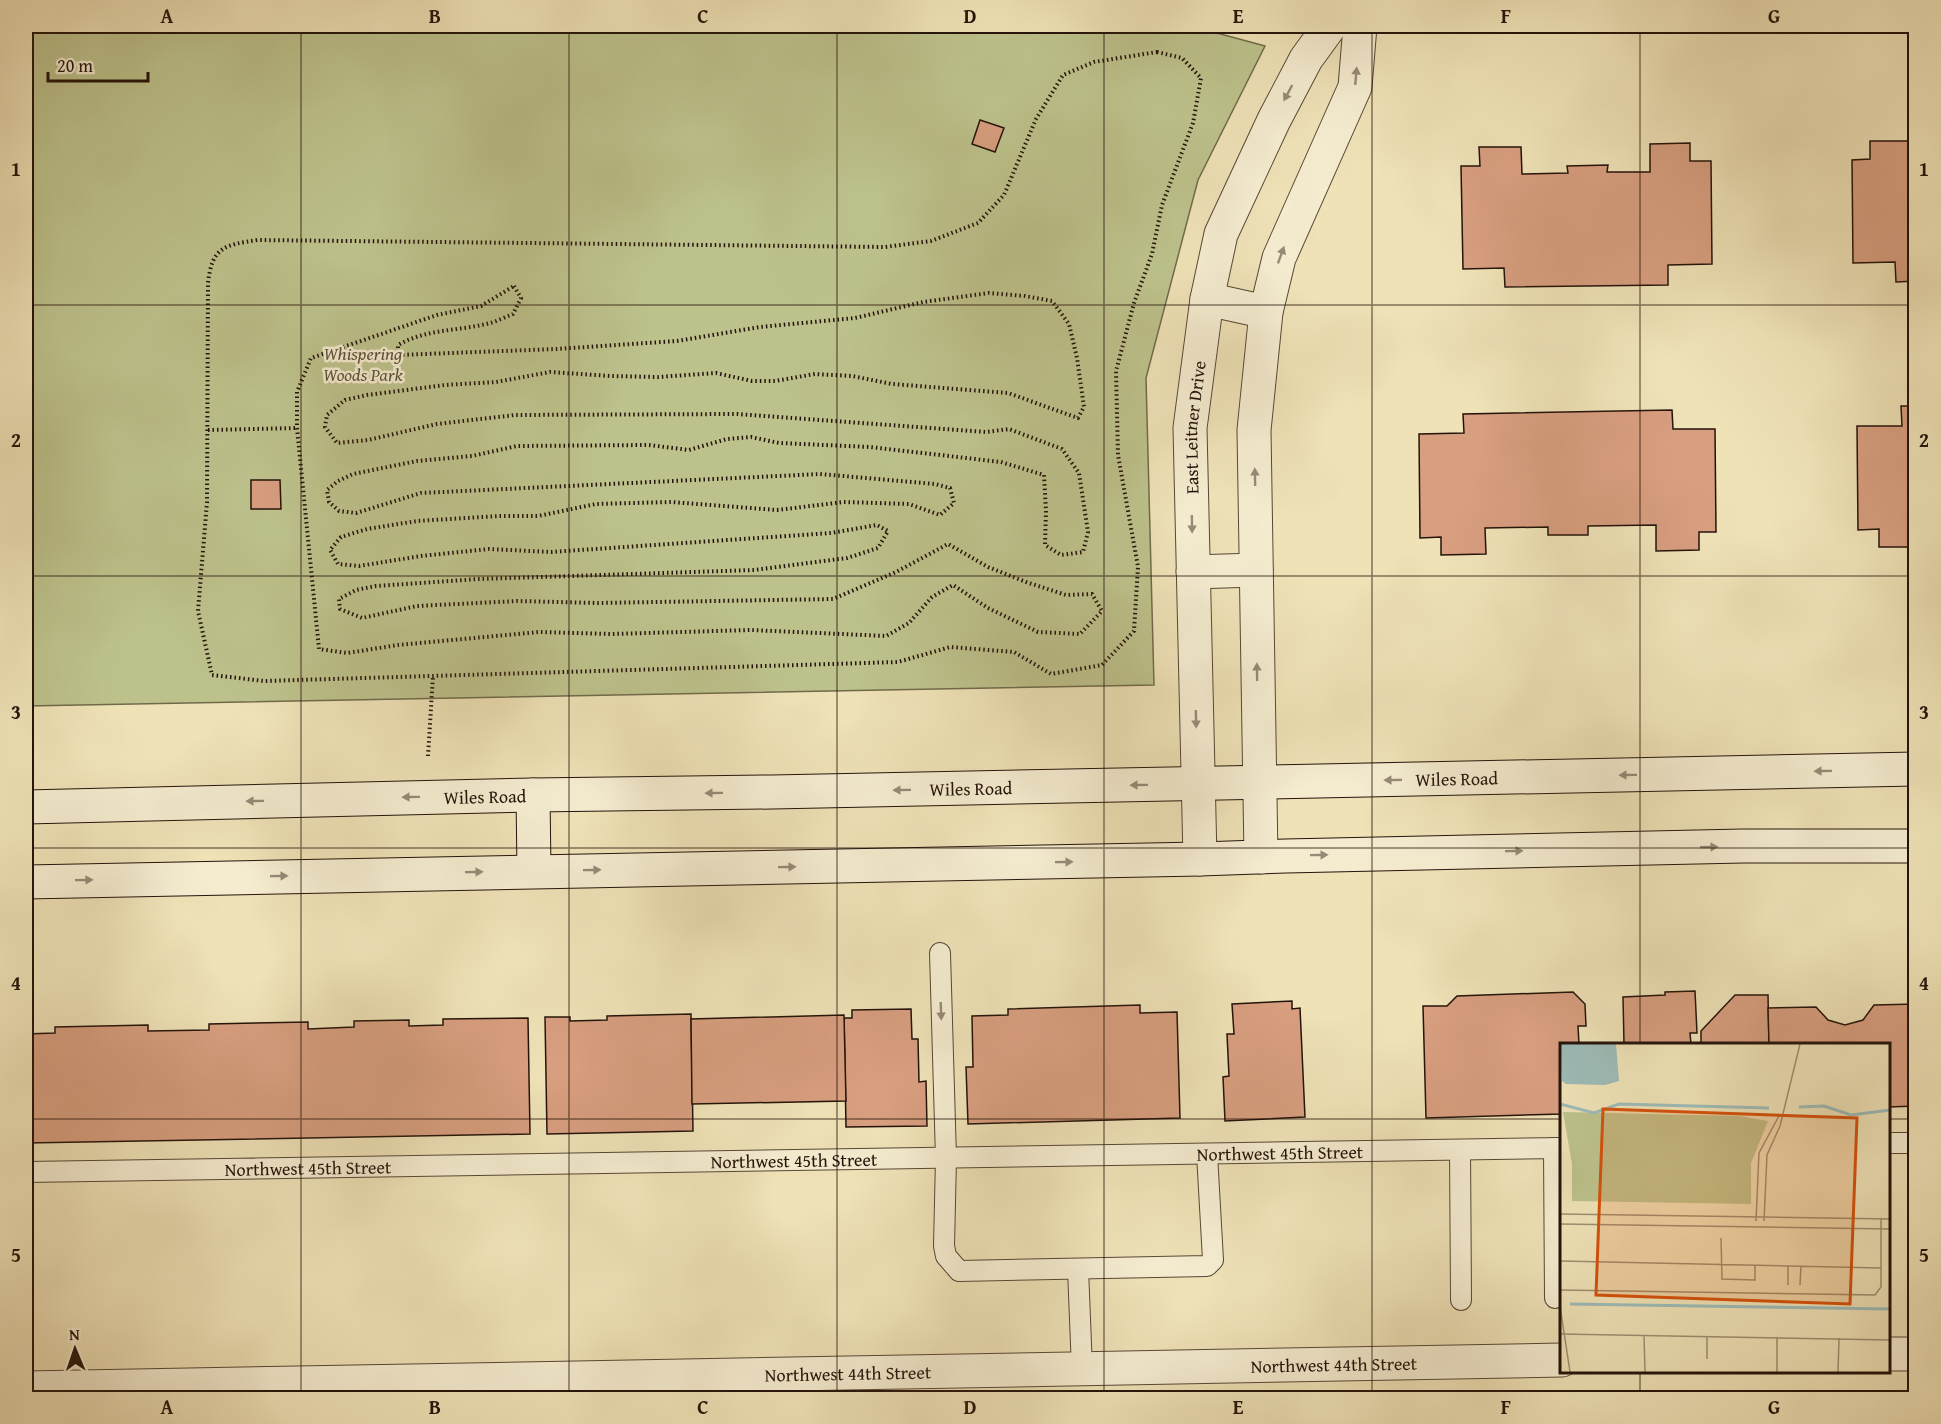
<svg xmlns="http://www.w3.org/2000/svg" width="1941" height="1424" font-family="'Gentium Book Plus',serif">
	<rect width="100%" height="100%" fill="#efe2b7"/>
	<filter id="stains"><feTurbulence type="fractalNoise" baseFrequency=".00333" numOctaves="4"/><feColorMatrix values="0 0 0 0 .2 0 0 0 0 .09 0 0 0 0 .02 0 0 0 .5 -.17"/></filter>
	<radialGradient id="worn" r=".72"><stop offset=".6" stop-color="#630" stop-opacity="0"/><stop offset="1" stop-color="#630" stop-opacity=".3"/></radialGradient>
	<polygon fill="#bdc28c" stroke="#706a4b" stroke-width="1.5" points="26,26 1191,26 1265,46 1198,180 1146,378 1154,685 26,706"/>
	<g fill="#d79e7f" stroke="#24130a" stroke-width="1.5">
		<polygon points="980,120 1004,128 995,152 972,144"/>
		<polygon points="1870,141 1911,141 1912,167 1916,167 1916,281 1896,282 1895,262 1853,263 1852,160 1870,159"/>
		<polygon points="1690,143 1690,161 1711,161 1712,264 1668,265 1668,285 1505,287 1504,268 1463,269 1461,166 1480,166 1479,147 1521,147 1522,174 1568,173 1567,166 1608,165 1607,172 1650,172 1650,144"/>
		<polygon points="1901,406 1916,406 1916,547 1879,547 1879,529 1858,530 1857,426 1902,426"/>
		<polygon points="1672,410 1673,429 1715,429 1716,532 1699,532 1699,550 1656,551 1656,525 1588,526 1588,535 1548,535 1548,527 1485,528 1486,554 1441,555 1441,537 1420,538 1419,434 1464,433 1463,414"/>
		<polygon points="251,480 280,480 281,509 251,509"/>
		<polygon points="1695,991 1697,1033 1690,1033 1691,1044 1624,1044 1623,997 1665,995 1665,992"/>
		<polygon points="1573,992 1585,1004 1586,1026 1578,1026 1579,1044 1562,1044 1562,1114 1426,1118 1423,1006 1447,1006 1457,996"/>
		<polygon points="1735,995 1768,995 1769,1044 1701,1044 1701,1031"/>
		<polygon points="1292,1001 1292,1009 1300,1008 1305,1117 1225,1121 1223,1077 1229,1076 1227,1034 1234,1034 1232,1004"/>
		<polygon points="1916,1004 1916,1106 1888,1107 1888,1044 1769,1044 1768,1008 1816,1007 1828,1020 1845,1025 1863,1020 1874,1005"/>
		<polygon points="1140,1005 1140,1013 1177,1012 1180,1118 968,1124 966,1067 973,1067 972,1016 1008,1015 1008,1009"/>
		<polygon points="911,1009 912,1039 918,1039 919,1082 926,1081 927,1126 846,1127 844,1018 852,1018 852,1010"/>
		<polygon points="691,1014 693,1131 547,1134 545,1017 570,1017 570,1021 607,1020 607,1016"/>
		<polygon points="844,1015 846,1101 692,1104 691,1019"/>
		<polygon points="528,1018 530,1134 26,1143 26,1034 55,1033 55,1027 148,1025 148,1031 209,1030 209,1024 308,1022 308,1029 354,1027 354,1021 409,1020 409,1026 443,1025 443,1019"/>
	</g>
	<g fill="none" stroke-linecap="round" stroke-linejoin="round">
		<g stroke="#574735" stroke-width="22">
			<g id="service">
				<polyline points="940,953 946,1158 944,1246 946,1256 959,1271 1207,1266 1213,1260 1207,1154"/>
				<polyline points="1888,1143 1916,1143"/>
				<polyline points="1554,1148 1555,1298"/>
				<polyline points="1460,1150 1461,1300"/>
				<path id="s1" d="M26,1172L1562,1148"/>
				<polyline points="1078,1269 1082,1369"/>
			</g>
		</g>
		<g stroke="#574735" stroke-width="35">
			<g id="minor">
				<polyline points="1207,299 1266,312"/>
				<polyline points="1193,572 1256,570"/>
				<polyline points="1261,857 1254,430 1266,312 1279,258 1355,87 1360,26"/>
				<path id="s2" d="M1200,859L1190,428L1207,299L1221,234L1274,120L1306,59L1330,26"/>
				<polyline points="1888,1354 1916,1354"/>
				<path id="s3" d="M26,1388L1562,1360"/>
			</g>
		</g>
		<g stroke="#24130a" stroke-width="35">
			<g id="secondary">
				<polyline points="533,795 534,871"/>
				<path id="s4" d="M26,807L533,795L772,792L1916,769"/>
				<polyline points="26,882 1200,859 1286,856 1743,846 1916,846"/>
			</g>
		</g>
		<g stroke="#24130a" stroke-width="4" stroke-dasharray="1.5 3" stroke-linecap="butt">
			<path d="M1157,52L1182,58L1201,78L1193,123L1162,205L1152,254L1134,303L1116,371L1118,455L1138,567L1134,631L1102,665L1051,674L1014,652L950,647L898,662L264,681L212,675L198,611L207,502L208,283C212,247 224,245 258,240L885,247L931,241L978,223L1004,195L1036,119L1063,75L1094,62Z"/>
			<path d="M514,286L521,298L513,314C505,317 496,322 486,324C457,331 426,329 398,345V355L556,349L677,341L760,327L855,318L923,302L989,293L1025,296L1052,301L1069,324L1077,358L1084,407L1078,418L1008,393L892,384L852,376L815,374L775,381H752L716,373L658,377L610,376L550,372L496,382L445,385L367,395L345,400L327,415L325,427L337,443L368,440L437,424L515,415L737,414L986,432L1009,429L1062,449L1079,473L1088,532L1083,552L1061,555L1045,545L1046,511L1044,475L1001,462L870,447L779,443L751,437L727,439L689,450L649,445L517,446L472,456L417,461L353,474L338,481L327,490L329,502L339,511L356,513L421,493L820,474L935,484L950,488L954,503L940,515L909,504L844,502L777,510L671,502L596,504L538,516H499L417,521L367,529L341,537L330,550L338,564L359,566L421,556L489,549L551,552L831,533L877,525L888,531L878,548L847,558L754,570L479,579L376,586L356,590L339,599L340,609L362,618L417,606L517,601L598,603L833,599L896,572L948,544L988,567L1026,582L1066,595L1092,594L1102,611L1080,634L1038,632L988,608L953,585L932,597L909,623L886,636L751,630L611,634L539,632L398,645L347,653L319,649L297,428V392L311,358L437,315L481,306Z"/>
			<polyline points="208,430 297,428"/>
			<polyline points="428,756 433,676"/>
		</g>
		<use href="#service" stroke="#f5ecd0" stroke-width="20"/>
		<use href="#minor" stroke="#f5ecd0" stroke-width="33"/>
		<use href="#secondary" stroke="#f5ecd0" stroke-width="33"/>
	</g>
	<defs><path id="oneway-solid" d="M-6-.8H1V-3.2L6.5 0L1 3.2V.8H-6Z" transform="scale(1.5)"/></defs>
	<g fill="#978a77">
		<use href="#oneway-solid" transform="translate(1356 76) rotate(-85)"/>
		<use href="#oneway-solid" transform="translate(1288 93) rotate(118)"/>
		<use href="#oneway-solid" transform="translate(1281 255) rotate(-70)"/>
		<use href="#oneway-solid" transform="translate(1255 477) rotate(-91)"/>
		<use href="#oneway-solid" transform="translate(1192 524) rotate(89)"/>
		<use href="#oneway-solid" transform="translate(1257 672) rotate(-91)"/>
		<use href="#oneway-solid" transform="translate(1196 719) rotate(89)"/>
		<use href="#oneway-solid" transform="translate(1823 771) rotate(179)"/>
		<use href="#oneway-solid" transform="translate(1628 775) rotate(179)"/>
		<use href="#oneway-solid" transform="translate(1393 780) rotate(179)"/>
		<use href="#oneway-solid" transform="translate(1139 785) rotate(179)"/>
		<use href="#oneway-solid" transform="translate(902 790) rotate(179)"/>
		<use href="#oneway-solid" transform="translate(714 793) rotate(179)"/>
		<use href="#oneway-solid" transform="translate(411 797) rotate(179)"/>
		<use href="#oneway-solid" transform="translate(255 801) rotate(179)"/>
		<use href="#oneway-solid" transform="translate(1709 847) rotate(-1)"/>
		<use href="#oneway-solid" transform="translate(1514 851) rotate(-1)"/>
		<use href="#oneway-solid" transform="translate(1319 855) rotate(-1)"/>
		<use href="#oneway-solid" transform="translate(1064 862) rotate(-1)"/>
		<use href="#oneway-solid" transform="translate(787 867) rotate(-1)"/>
		<use href="#oneway-solid" transform="translate(592 870) rotate(-1)"/>
		<use href="#oneway-solid" transform="translate(474 872) rotate(-1)"/>
		<use href="#oneway-solid" transform="translate(279 876) rotate(-1)"/>
		<use href="#oneway-solid" transform="translate(84 880) rotate(-1)"/>
		<use href="#oneway-solid" transform="translate(941 1011) rotate(88)"/>
	</g>
	<path fill="none" stroke="#24130a" stroke-width="1.5" stroke-opacity="0.55" d="M301,26V1398M569,26V1398M837,26V1398M1104,26V1398M1372,26V1398M1640,26V1044M26,305H1916M26,576H1916M26,848H1916M26,1119H1562M1888,1119H1916M1640,1372V1398"/>
	<g text-anchor="middle" dominant-baseline="central" stroke-width="5" stroke-linejoin="round" paint-order="stroke">
		<g font-size="18" font-style="italic" fill="#5a5038" stroke="#f5ecd0">
			<text x="363" y="353">Whispering<tspan x="363" dy="21">Woods Park</tspan></text>
		</g>
		<g font-size="18" fill="#24130a" stroke="#f5ecd0">
			<text stroke="none"><textPath href="#s2" startOffset="432">East Leitner Drive</textPath></text>
			<text stroke="none"><textPath href="#s4" startOffset="1431">Wiles Road</textPath></text>
			<text stroke="none"><textPath href="#s4" startOffset="945">Wiles Road</textPath></text>
			<text stroke="none"><textPath href="#s4" startOffset="459">Wiles Road</textPath></text>
			<text stroke="none"><textPath href="#s1" startOffset="1254">Northwest 45th Street</textPath></text>
			<text stroke="none"><textPath href="#s1" startOffset="768">Northwest 45th Street</textPath></text>
			<text stroke="none"><textPath href="#s1" startOffset="282">Northwest 45th Street</textPath></text>
			<text stroke="none"><textPath href="#s3" startOffset="1308">Northwest 44th Street</textPath></text>
			<text stroke="none"><textPath href="#s3" startOffset="822">Northwest 44th Street</textPath></text>
		</g>
	</g>
	<g transform="translate(1560 1043)">
		<rect width="330" height="330" fill="#efe2b7"/>
		<path d="M3,69L180,73L208,78L191,120V161L12,158V121Z" fill="#bdc28c"/>
		<path d="M1,1H56L59,38L45,42L6,41L2,38Z" fill="#9dbcb8"/>
		<path fill="none" stroke="#9dbcb8" stroke-width="3" d="M0,61L34,70L59,61L209,65M239,64L264,63L291,72L330,67M10,261L330,266"/>
		<path fill="none" stroke="#9e8f72" stroke-width="1.5" d="M0,171L330,176M196,178L199,110L220,71M204,178L207,112L220,83L240,1M0,181L330,186M161,195L162,236L195,237V222M0,218L321,225M228,242V223M240,242L241,223M0,247L315,252L321,244V175M0,263L10,329M0,291L330,297M84,293L85,329M147,294V316M217,329V294M278,329L279,295"/>
		<path fill="#d4520c" fill-opacity="0.15" stroke="#d4520c" stroke-width="3" d="M43,66L297,75L290,261L36,252Z"/>
		<rect width="330" height="330" fill="none" stroke="#24130a" stroke-width="3"/>
	</g>
	<rect width="1941" height="1424" fill="none" stroke="#efe2b7" stroke-width="66"/>
	<g transform="translate(75 1349) rotate(358)" stroke="#f5ecd0" stroke-width="4.5" paint-order="stroke">
	<path d="M0-4.5L10 22L0 15L-10 22Z" fill="#24130a"/>
	<text y="-9" font-size="16" font-weight="bold" text-anchor="middle" fill="#24130a">N</text>
	</g>
	<path d="M48 72v9h100v-9" fill="none" stroke="#24130a" stroke-width="3"/>
	<text x="57" y="72" font-size="18" fill="#24130a" stroke="#f5ecd0" stroke-width="4.5" paint-order="stroke">20 m</text>
	<rect x="33" y="33" width="1875" height="1358" fill="none" stroke="#24130a" stroke-width="2"/>
	<g font-size="20" text-anchor="middle" font-weight="bold" fill="#24130a">
		<text x="167" y="23">A</text>
		<text x="435" y="23">B</text>
		<text x="703" y="23">C</text>
		<text x="970" y="23">D</text>
		<text x="1238" y="23">E</text>
		<text x="1506" y="23">F</text>
		<text x="1774" y="23">G</text>
		<text x="16" y="176">1</text>
		<text x="1924" y="176">1</text>
		<text x="16" y="447">2</text>
		<text x="1924" y="447">2</text>
		<text x="16" y="719">3</text>
		<text x="1924" y="719">3</text>
		<text x="16" y="990">4</text>
		<text x="1924" y="990">4</text>
		<text x="16" y="1262">5</text>
		<text x="1924" y="1262">5</text>
		<text x="167" y="1414">A</text>
		<text x="435" y="1414">B</text>
		<text x="703" y="1414">C</text>
		<text x="970" y="1414">D</text>
		<text x="1238" y="1414">E</text>
		<text x="1506" y="1414">F</text>
		<text x="1774" y="1414">G</text>
	</g>
	<rect width="100%" height="100%" filter="url(#stains)"/>
	<rect width="100%" height="100%" fill="url(#worn)"/>
</svg>
